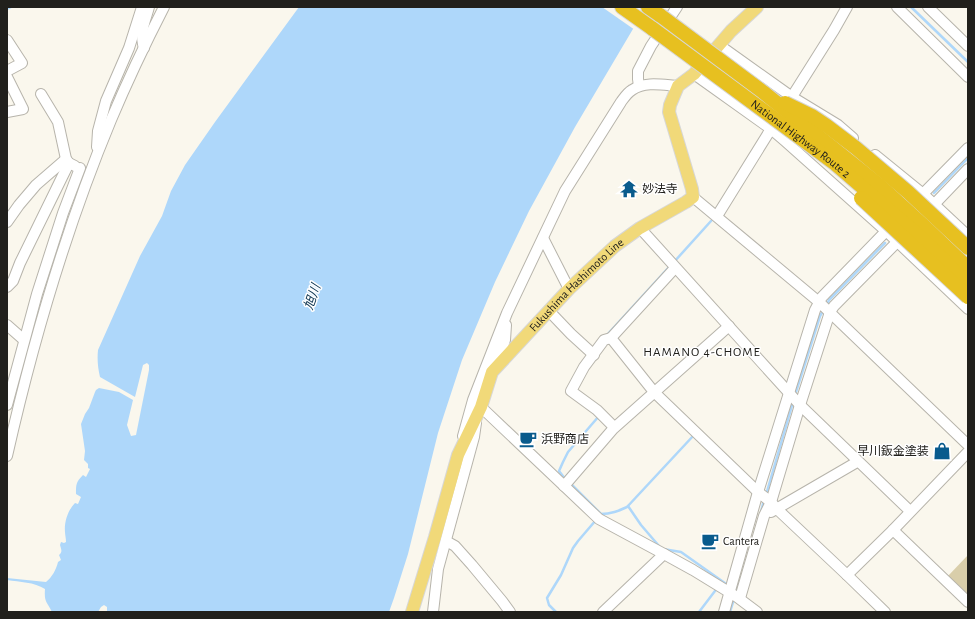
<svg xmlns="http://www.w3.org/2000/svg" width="975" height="619" font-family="'Alegreya Sans','Noto Sans JP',sans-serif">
	<rect width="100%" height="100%" fill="#faf7ed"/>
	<polygon fill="#d9ceaa" points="968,555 968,596 948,576"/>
	<path fill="#aed7fa" d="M299,7H646L575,127L529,211L495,282L462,360L438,433L408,554L394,598L389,612H107V607L104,605L101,607L98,612H52C47,601 44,603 45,589C34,582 20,582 7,580V578L46,582C52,577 56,570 58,562L61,560L59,555C63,552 61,549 60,545L61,542L64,543L66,542C66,538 65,535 65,532C64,522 68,510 75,503L78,504L81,497L76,494C76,484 76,482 83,475L86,477L90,469L88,468V464L84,460L85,451L81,424L85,414L89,408L95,392L96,390L99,388L119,392L133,400L127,425L131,436L136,435L149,370V365L147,363L143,365L135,397L100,377C98,368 97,360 98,350L140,256L162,216L171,191L185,165L215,122Z"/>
	<polygon fill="#faf7ed" points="602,7 648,7 635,30"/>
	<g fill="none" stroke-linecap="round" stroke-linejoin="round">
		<g stroke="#aed7fa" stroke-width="2.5">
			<polyline points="911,7 968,62"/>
			<polyline points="7,9 11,7"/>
			<polyline points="934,193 968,158"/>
			<polyline points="674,262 711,221"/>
			<polyline points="827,305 829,300 885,243"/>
			<polyline points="606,336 670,266"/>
			<polyline points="795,395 820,316 823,311"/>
			<polyline points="566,480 559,471 563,462 568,452 599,416"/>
			<path d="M570,483L601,514C611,514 618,511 627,507L694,435"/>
			<polyline points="766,495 793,402"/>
			<polyline points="628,506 641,525 659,546"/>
			<polyline points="761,512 764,500"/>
			<polyline points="663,549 681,552 729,586"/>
			<polyline points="736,592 740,582"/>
			<polyline points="556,612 549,605 547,598 561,575 573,548 578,541 596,520"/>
			<polyline points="699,612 718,587"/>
			<polyline points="730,612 734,599"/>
		</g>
		<g stroke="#b7b4ab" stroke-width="12">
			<g id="minor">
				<polyline points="897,7 968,77"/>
				<polyline points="928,7 968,46"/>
				<polyline points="7,40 22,63 7,71"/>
				<polyline points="719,45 792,97 838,125 853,138"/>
				<path d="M144,48C139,32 145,22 149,7"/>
				<polyline points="694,74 771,129 785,141 886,231 968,309"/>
				<polyline points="7,77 23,109 7,112"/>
				<polyline points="639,86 638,79 638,71 651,46 677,7"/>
				<polyline points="41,94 58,122 66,159 69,163 75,166"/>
				<polyline points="788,103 834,30 847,7"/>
				<polyline points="97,147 98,131 106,101 129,48 142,7"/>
				<polyline points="875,155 923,194 968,236"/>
				<polyline points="693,197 819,302 968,445"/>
				<polyline points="912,205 968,148"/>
				<polyline points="924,215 968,169"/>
				<polyline points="717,216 774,124"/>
				<polyline points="7,222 19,205 36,185 66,159"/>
				<polyline points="640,228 800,405 910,511"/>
				<polyline points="543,238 569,289"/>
				<polyline points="675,268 611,338 654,392 758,492 771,502 777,509 847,575 885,612"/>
				<polyline points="7,287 13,281 20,263 69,163"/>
				<polyline points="549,311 571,334 594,355"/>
				<polyline points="7,325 24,340"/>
				<polyline points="611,338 604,340 584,367 571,391 597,410 614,427"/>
				<polyline points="494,369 505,340 506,325"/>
				<polyline points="7,405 37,294 63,213 80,168"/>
				<polyline points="481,407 599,519 664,554 693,570 737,597 757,612"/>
				<path d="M463,436L473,400L507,313L565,191L621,102C624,98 627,93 632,90C645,81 663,85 678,86"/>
				<path d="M7,456C33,341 66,228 111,120C127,82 145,44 164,7"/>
				<polyline points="564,486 613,429 729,326"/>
				<polyline points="771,512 857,462"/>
				<polyline points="893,530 968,602"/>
				<polyline points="446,541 455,546 472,565 502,601 510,612"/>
				<polyline points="847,575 893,530 968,452"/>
				<polyline points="740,598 764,516 771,502 800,405 830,312 834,306 907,232"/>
				<polyline points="433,612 438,569 474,437 476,423"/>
				<polyline points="603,612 664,554"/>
				<polyline points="724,612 758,492 815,310 822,297 895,222"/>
			</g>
		</g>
		<g stroke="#d7d7d6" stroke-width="14">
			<g id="major">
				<path id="s1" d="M412,612L435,537L458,455L481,407L492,372L569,289L615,246L640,228L686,202L693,197L692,189L669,112L670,105L678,86L694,74L731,31L757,7"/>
			</g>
		</g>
		<g stroke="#d7d7d6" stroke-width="16">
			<g id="highway">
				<polyline points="622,7 653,29"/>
				<polyline points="648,7 661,16"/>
			</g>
		</g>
		<use href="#minor" stroke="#fff" stroke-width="10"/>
		<use href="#major" stroke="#f1d979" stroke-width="12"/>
		<use href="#highway" stroke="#e7c020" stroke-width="14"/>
		<g stroke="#d7d7d6" stroke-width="16" stroke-linecap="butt">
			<g id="highway-bridge">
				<polyline points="661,16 763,92 879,185 925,227 968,268"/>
				<path id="s2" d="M653,29L833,162L918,235L968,284"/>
				<polyline points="785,103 812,116 827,126 856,148 908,192 968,248"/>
				<polyline points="861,198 968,297"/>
			</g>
		</g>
		<use href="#highway-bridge" stroke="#e7c020" stroke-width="14"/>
	</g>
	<defs>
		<g id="temple-bare" transform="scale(1.38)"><path d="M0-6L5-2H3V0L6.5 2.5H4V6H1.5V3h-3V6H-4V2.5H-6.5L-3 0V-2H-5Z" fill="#095b8d" stroke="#fff" stroke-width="2.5" paint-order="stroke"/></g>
		<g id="cafe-bare" transform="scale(1.38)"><path d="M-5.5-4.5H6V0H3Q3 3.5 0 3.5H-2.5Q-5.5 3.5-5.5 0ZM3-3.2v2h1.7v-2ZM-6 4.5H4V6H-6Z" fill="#095b8d" stroke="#fff" stroke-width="2.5" paint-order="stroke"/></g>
		<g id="shop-bare" transform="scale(1.38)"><path d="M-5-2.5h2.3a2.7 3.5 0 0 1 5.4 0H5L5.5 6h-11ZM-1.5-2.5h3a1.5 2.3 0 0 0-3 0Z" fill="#095b8d" stroke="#fff" stroke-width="2.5" paint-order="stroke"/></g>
	</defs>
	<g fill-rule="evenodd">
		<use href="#temple-bare" x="629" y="189"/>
		<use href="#cafe-bare" x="528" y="439"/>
		<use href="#shop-bare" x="942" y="451"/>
		<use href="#cafe-bare" x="710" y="541"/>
	</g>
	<g text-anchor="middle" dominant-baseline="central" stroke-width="3" stroke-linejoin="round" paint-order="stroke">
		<g font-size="12" fill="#21201c" stroke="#fff">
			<text stroke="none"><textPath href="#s2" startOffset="184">National Highway Route 2</textPath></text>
			<text stroke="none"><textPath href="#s1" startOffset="375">Fukushima Hashimoto Line</textPath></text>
		</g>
		<g font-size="12" fill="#21201c" stroke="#fff" text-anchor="start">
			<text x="642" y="189">妙法寺</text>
			<text x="541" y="439">浜野商店</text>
			<text x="929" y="451" text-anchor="end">早川鈑金塗装</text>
			<text x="723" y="541">Cantera</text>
		</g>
		<g font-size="13" font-style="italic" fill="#0e3652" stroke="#fff">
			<text transform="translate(313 297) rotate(-71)">旭川</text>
		</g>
		<g font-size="13" letter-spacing="1" fill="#21201c" stroke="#fff">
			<text x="702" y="352">HAMANO 4-CHOME</text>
		</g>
	</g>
	<rect width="975" height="619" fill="none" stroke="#21201c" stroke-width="16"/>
</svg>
